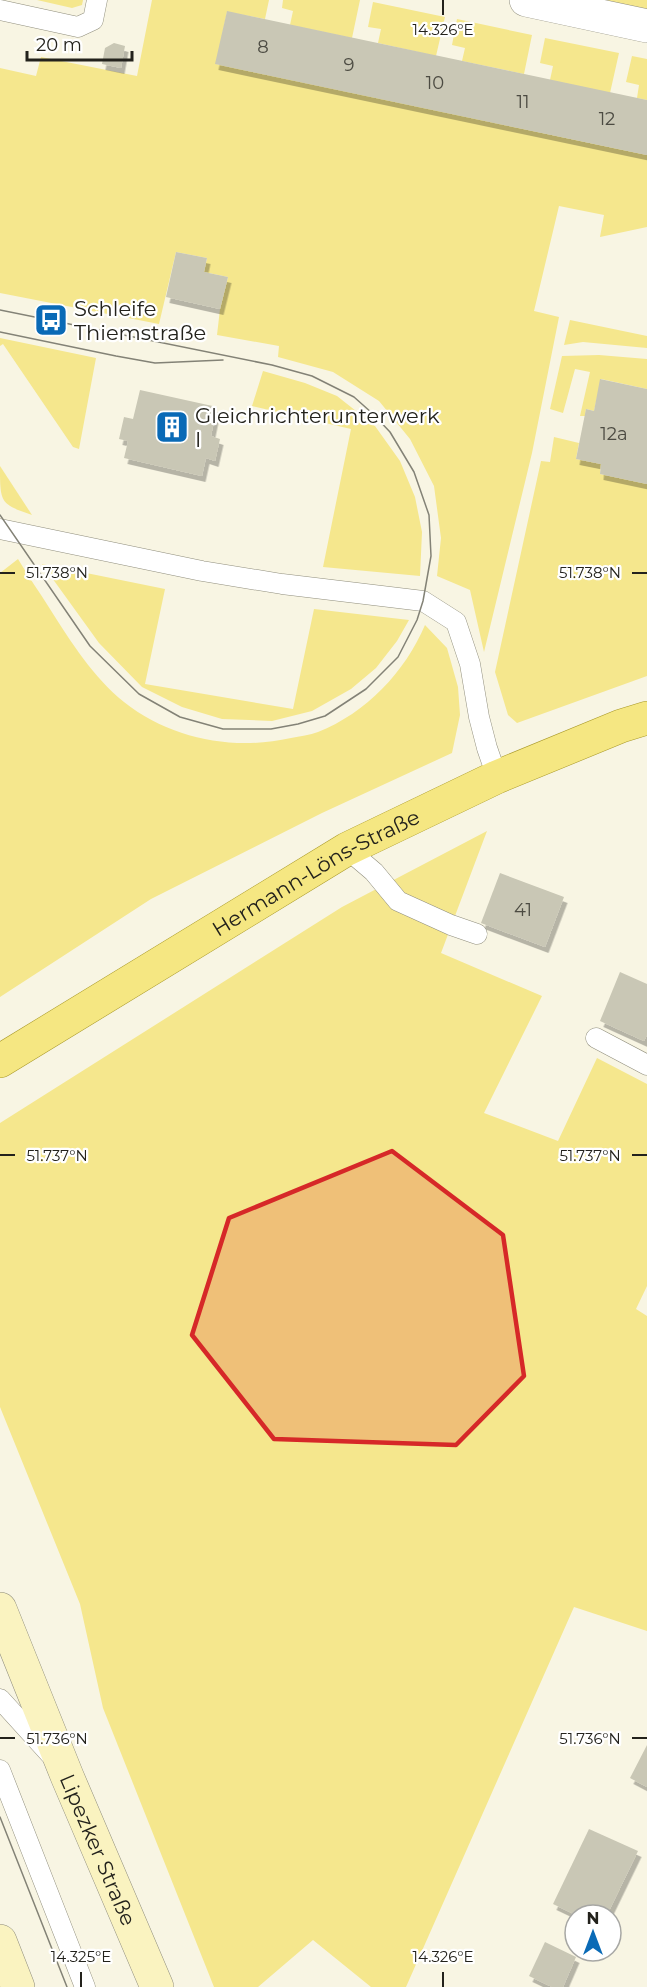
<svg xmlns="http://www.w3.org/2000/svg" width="647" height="1987" font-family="Montserrat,sans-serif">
	<defs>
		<filter id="shadow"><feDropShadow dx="3.5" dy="6" stdDeviation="0" flood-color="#0004"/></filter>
	</defs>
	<rect width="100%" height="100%" fill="#f8f5e3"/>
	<g fill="#f5e78d">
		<polygon points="37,0 83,0 82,5 72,8"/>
		<polygon points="152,0 269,0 265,19 227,12 216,64 647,155 647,227 600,237 604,215 559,206 534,311 559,317 532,453 484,652 470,590 437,576 441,538 434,486 410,439 379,401 333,372 278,357 279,346 217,335 220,309 228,277 204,272 207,258 176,252 159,324 0,293 0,68 36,76 41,57 137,76"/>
		<polygon points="283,0 360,0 352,38 290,25 293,11 282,8"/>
		<polygon points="585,0 647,0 647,13"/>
		<polygon points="373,2 445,17 436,56 378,43 381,29 368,27"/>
		<polygon points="457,19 532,35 524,74 462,61 465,48 452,45"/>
		<polygon points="545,38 619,53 610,93 550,80 553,66 540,63"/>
		<polygon points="632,56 647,59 647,100 637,98 639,85 626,82"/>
		<polygon points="570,320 647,336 647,348 583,342 564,345"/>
		<polygon points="0,338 96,358 79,449 73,447 3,344 0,346"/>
		<polygon points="599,355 647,359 647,389 601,379 594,411 586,409 585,416 580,416 590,372 575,369 563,413 550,409 562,356"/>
		<polygon points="263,371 305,383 337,396 375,426 400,461 415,497 422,532 420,576 323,567 351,429 252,406"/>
		<polygon points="554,437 579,443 576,459 601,464 600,474 647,484 647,676 517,723 508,715 495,672 541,461 550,462"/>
		<path d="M0,466L32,515C0,504 0,503 0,466Z"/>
		<path d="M18,559C28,576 40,593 50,609C71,642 93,677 124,702C171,739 233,751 291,738C300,736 310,735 318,732C366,713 405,672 425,625L447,648L458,687L460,715L452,753L322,813L151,899L0,997V573Z"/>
		<polygon points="42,564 165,589 145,684 293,709 314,609 409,620 397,641 376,668 351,689 312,711 272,721 222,719 182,707 142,687 99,643"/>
		<polygon points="487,831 441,953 542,996 484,1113 558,1141 597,1058 647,1084 647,1286 636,1309 647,1316 647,1631 574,1607 406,1987 371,1987 313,1940 258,1987 214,1987 103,1708 80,1604 0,1407 0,1123 342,907"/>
	</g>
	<g fill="#c9c7b5" filter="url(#shadow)">
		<polygon points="227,11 647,100 647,155 215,64"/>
		<polygon points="114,43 125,46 121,68 102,64 105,48"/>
		<polygon points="176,252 207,258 204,272 228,277 220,309 166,297"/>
		<polygon points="600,379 647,389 647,484 600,474 601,464 576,459 586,409 594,411"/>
		<polygon points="140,390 217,407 211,436 220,439 215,461 206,458 202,476 124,458 128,441 119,439 124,417 133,419"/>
		<polygon points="500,873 564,897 545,947 481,923"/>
		<polygon points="620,972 647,984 647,1035 644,1041 600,1021"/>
		<polygon points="647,1745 647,1787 630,1778"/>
		<polygon points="589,1829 638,1851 607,1915 576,1915 553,1904"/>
		<polygon points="545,1942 576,1957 563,1987 552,1987 529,1976"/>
	</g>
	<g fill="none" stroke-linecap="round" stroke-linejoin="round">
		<g stroke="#908e7d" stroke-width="21">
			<g id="lane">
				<polyline points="0,10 78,27 93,20 97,0"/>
				<polyline points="0,529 202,571 282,584 423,601 456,622 470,664 479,717 487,748 497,777"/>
				<polyline points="347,849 374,872 398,901 451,925 477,934"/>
				<polyline points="596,1038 647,1065"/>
				<polyline points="0,1699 50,1754"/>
				<polyline points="0,1770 85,1987"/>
			</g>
		</g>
		<g stroke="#908e7d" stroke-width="34">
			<polyline id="street" points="526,0 647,26"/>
		</g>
		<g stroke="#908e7d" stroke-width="34">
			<g id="secondary">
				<path id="s1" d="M0,1609L67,1776L157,1987"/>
				<polyline points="0,1941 18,1987"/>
			</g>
		</g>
		<g stroke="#a89828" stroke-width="34">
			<g id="primary">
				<path id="s2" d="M0,1061L347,849L497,777L621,726L647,718"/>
			</g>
		</g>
		<use href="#lane" stroke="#fff" stroke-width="20"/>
		<use href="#street" stroke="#fff" stroke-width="33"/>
		<use href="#secondary" stroke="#faf3c0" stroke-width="33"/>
		<use href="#primary" stroke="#f5e782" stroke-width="33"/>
		<g stroke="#838276" stroke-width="1.5">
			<polyline points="0,310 272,365 312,376 354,397 372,413 390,432 414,472 429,515 431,556 423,601 417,620 398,657 366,689 325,716 298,724 271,729 223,729 180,717 139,694 90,646 0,515"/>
			<polyline points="0,332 116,356 155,363 223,360"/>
			<polyline points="0,1817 67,1987"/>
		</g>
	</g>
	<path fill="#d62828" fill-opacity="0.2" stroke="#d62828" stroke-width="4.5" stroke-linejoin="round" d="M392,1151L503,1235L524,1376L456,1445L274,1439L192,1335L229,1218Z"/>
	<path fill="none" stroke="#23221c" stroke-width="2" d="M443,0V15M0,573H15M632,573H647M0,1155H15M632,1155H647M0,1738H15M632,1738H647M81,1972V1987M443,1972V1987"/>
	<defs>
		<g id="bus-square" transform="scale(1.725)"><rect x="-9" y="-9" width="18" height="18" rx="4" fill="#0a6ab6" stroke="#fff"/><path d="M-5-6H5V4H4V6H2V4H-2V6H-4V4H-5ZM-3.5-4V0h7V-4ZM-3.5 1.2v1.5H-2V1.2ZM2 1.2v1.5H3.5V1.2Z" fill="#fff"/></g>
		<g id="building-square" transform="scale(1.725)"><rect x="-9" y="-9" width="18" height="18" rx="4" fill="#0a6ab6" stroke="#fff"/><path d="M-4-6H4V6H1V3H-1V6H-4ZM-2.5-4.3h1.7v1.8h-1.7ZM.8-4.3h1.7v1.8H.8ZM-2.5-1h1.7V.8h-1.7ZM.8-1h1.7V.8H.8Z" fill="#fff"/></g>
	</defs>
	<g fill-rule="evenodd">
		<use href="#bus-square" x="51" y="320"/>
		<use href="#building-square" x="172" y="427"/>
	</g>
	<g text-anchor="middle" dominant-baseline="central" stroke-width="4.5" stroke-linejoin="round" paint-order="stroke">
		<g font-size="18" fill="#4c4b42">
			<text x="263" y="47">8</text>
			<text x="349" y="65">9</text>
			<text x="435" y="83">10</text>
			<text x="523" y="102">11</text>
			<text x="607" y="119">12</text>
			<text x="614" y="434">12a</text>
			<text x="523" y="910">41</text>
		</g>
		<g font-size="21" fill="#23221c" stroke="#fff" text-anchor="start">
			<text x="74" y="308">Schleife<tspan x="74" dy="24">Thiemstraße</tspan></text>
			<text x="195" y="415">Gleichrichterunterwerk<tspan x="195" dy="24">I</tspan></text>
		</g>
		<g font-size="21" fill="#23221c" stroke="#fff">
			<text stroke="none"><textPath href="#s2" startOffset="368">Hermann-Löns-Straße</textPath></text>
			<text stroke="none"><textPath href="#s1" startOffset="260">Lipezker Straße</textPath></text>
		</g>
	</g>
	<g font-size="15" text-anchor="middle" fill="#23221c" stroke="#fff" stroke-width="4.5" stroke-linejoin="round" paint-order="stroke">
		<text x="443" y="35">14.326°E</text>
		<text x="57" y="578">51.738°N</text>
		<text x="590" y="578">51.738°N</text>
		<text x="57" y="1161">51.737°N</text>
		<text x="590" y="1161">51.737°N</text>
		<text x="57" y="1744">51.736°N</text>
		<text x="590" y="1744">51.736°N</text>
		<text x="81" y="1962">14.325°E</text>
		<text x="443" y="1962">14.326°E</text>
	</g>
	<g transform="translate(593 1933)"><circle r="28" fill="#ffffff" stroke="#a7a7a4" stroke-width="1.5"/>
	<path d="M0-4.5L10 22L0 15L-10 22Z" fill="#0a6ab6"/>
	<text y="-9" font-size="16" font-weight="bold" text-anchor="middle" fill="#23221c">N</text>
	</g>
	<path d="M27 51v9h105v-9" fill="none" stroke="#23221c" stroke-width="3"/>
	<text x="36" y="51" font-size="18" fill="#23221c" stroke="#ffffff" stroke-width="4.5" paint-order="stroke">20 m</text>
</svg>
